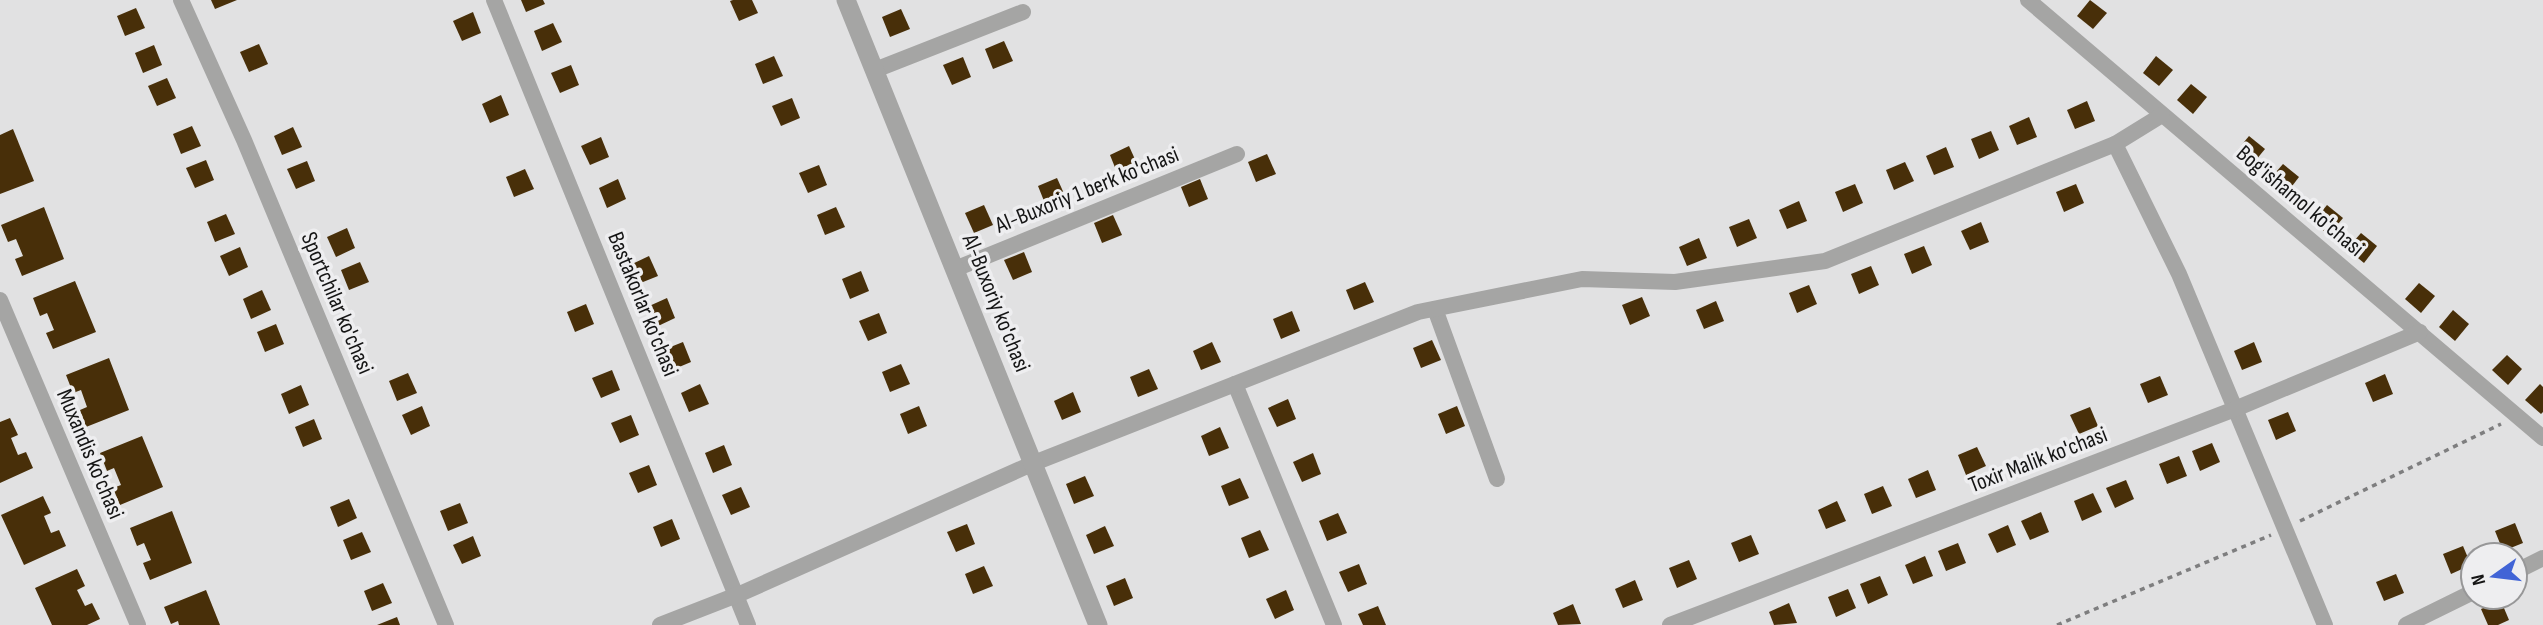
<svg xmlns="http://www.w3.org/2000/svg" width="2543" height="625" font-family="'Sofia Sans Condensed',sans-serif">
	<rect width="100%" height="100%" fill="#e1e1e2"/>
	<g fill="#482f09">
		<polygon points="211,0 237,0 215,9"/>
		<polygon points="521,0 543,0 545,4 526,12"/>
		<polygon points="733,0 752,0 758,13 739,21 730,1"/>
		<polygon points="2090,0 2107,13 2093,29 2077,16"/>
		<polygon points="136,8 145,28 125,36 117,16"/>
		<polygon points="901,9 910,29 890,37 882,17"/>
		<polygon points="473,12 481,33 462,41 453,21"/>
		<polygon points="553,23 562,42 542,51 534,31"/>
		<polygon points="1004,41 1013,61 993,69 985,49"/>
		<polygon points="259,44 268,64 249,72 240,52"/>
		<polygon points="154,45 162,65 143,73 135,53"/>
		<polygon points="774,56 783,76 763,84 755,64"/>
		<polygon points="2156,56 2173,70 2159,86 2143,73"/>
		<polygon points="963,57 971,77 952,85 943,65"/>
		<polygon points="571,65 579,85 560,93 551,73"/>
		<polygon points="167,78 176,98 157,106 148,86"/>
		<polygon points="2191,84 2207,97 2193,114 2177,100"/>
		<polygon points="501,95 509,115 490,123 482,104"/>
		<polygon points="792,98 800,118 781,126 772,106"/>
		<polygon points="2087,101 2095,121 2075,129 2067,110"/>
		<polygon points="2029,117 2037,137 2017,145 2009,126"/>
		<polygon points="192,126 201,146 181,154 173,134"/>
		<polygon points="293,127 302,147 282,155 274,136"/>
		<polygon points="13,129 34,181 0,194 0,135"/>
		<polygon points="1991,131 1999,150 1979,159 1971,139"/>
		<polygon points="2249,136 2265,149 2251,166 2235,153"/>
		<polygon points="601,137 609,157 590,165 581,146"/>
		<polygon points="1129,146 1138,166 1118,175 1110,155"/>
		<polygon points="1946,147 1954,167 1934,175 1926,156"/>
		<polygon points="1267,154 1276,174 1256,182 1248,162"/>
		<polygon points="206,160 214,180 195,188 186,168"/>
		<polygon points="307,161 315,181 296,189 287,169"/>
		<polygon points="1905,162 1914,181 1894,190 1886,170"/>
		<polygon points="2283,164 2299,177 2286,194 2269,180"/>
		<polygon points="819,165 827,185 808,193 799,173"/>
		<polygon points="525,169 534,189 514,197 506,177"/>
		<polygon points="1057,178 1066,198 1046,206 1038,186"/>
		<polygon points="618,179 626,199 607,208 599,188"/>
		<polygon points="1200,179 1208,199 1189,207 1181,187"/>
		<polygon points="1855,184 1863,203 1843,212 1835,192"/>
		<polygon points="2076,184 2084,203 2064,212 2056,192"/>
		<polygon points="1799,201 1807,221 1787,229 1779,210"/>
		<polygon points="984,205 993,225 974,233 965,213"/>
		<polygon points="2327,205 2343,218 2329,235 2313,222"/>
		<polygon points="44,207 64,259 22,276 15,259 23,256 16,239 8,242 1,225"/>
		<polygon points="836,207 845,227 825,235 817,215"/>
		<polygon points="226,214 235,234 215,242 207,222"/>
		<polygon points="1113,215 1122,235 1102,243 1094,223"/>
		<polygon points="1749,219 1757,238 1737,247 1729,227"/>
		<polygon points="1981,222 1989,242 1970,250 1961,231"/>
		<polygon points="347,228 355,248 336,257 327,237"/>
		<polygon points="2361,233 2377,246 2364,263 2347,249"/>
		<polygon points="1699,238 1707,258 1687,266 1679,247"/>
		<polygon points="1924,246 1932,265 1912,274 1904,254"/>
		<polygon points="240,247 248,267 229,276 220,256"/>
		<polygon points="1024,252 1032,272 1013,280 1004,260"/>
		<polygon points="649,256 658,276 638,284 630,265"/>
		<polygon points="360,262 369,282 349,290 341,270"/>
		<polygon points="1871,266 1879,285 1859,294 1851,274"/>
		<polygon points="861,271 869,291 850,299 842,279"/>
		<polygon points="75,281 96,332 53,349 46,333 54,330 47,313 40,316 33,298"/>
		<polygon points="1365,282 1374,302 1354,310 1346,290"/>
		<polygon points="2419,283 2435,296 2421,313 2405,299"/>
		<polygon points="1809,285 1817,304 1797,313 1789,293"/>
		<polygon points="262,290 271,310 251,319 243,299"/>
		<polygon points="1642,297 1650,316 1630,325 1622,305"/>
		<polygon points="667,298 675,318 656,327 647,307"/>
		<polygon points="1716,301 1724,321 1704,329 1696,310"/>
		<polygon points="586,304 594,324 575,332 567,312"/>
		<polygon points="2453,310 2469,324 2455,341 2439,327"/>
		<polygon points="1292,311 1300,331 1281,339 1273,319"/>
		<polygon points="879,313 887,333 868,341 859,321"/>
		<polygon points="276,324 284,344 265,352 257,332"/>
		<polygon points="1432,340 1441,360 1421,368 1413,348"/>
		<polygon points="683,342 691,362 672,370 663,350"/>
		<polygon points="1212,342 1221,362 1201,370 1193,351"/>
		<polygon points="2254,342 2262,362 2242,370 2234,351"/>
		<polygon points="2507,355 2522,369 2508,385 2492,370"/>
		<polygon points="109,358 129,410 86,427 80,410 87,407 81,390 73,393 66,375"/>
		<polygon points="901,364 910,384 890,392 882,372"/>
		<polygon points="1149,369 1158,389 1138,397 1130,377"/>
		<polygon points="612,370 620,390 601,398 592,378"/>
		<polygon points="408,373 417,393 397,401 389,381"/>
		<polygon points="2385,374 2393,394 2373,402 2365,383"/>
		<polygon points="2160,376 2168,395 2148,403 2140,384"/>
		<polygon points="700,384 709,404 689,412 681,393"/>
		<polygon points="2540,384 2543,387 2543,412 2541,414 2525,400"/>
		<polygon points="301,385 309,405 289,414 281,394"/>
		<polygon points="1073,392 1081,412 1062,420 1054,401"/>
		<polygon points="1288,399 1296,419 1277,427 1268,408"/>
		<polygon points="422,406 430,426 411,435 402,415"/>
		<polygon points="919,406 927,426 908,434 900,414"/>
		<polygon points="1457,406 1465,426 1446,434 1438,414"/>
		<polygon points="2090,407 2098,426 2079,434 2070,415"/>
		<polygon points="2288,412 2296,431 2276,440 2268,420"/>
		<polygon points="631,415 639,435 620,443 611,423"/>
		<polygon points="10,418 18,435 11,438 18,455 26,452 33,468 0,483 0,422"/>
		<polygon points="314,419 322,439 303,447 295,427"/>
		<polygon points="1220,427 1229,448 1209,456 1201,436"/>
		<polygon points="142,436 163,487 120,505 113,488 121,485 114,468 107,471 100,453"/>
		<polygon points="2212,443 2220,462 2200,471 2192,451"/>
		<polygon points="724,445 732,465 713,473 705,453"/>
		<polygon points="1977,447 1986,466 1966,475 1958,455"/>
		<polygon points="1313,453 1321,474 1302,482 1293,462"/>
		<polygon points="2179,456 2187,476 2167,484 2159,464"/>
		<polygon points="649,465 657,485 638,493 629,473"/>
		<polygon points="1928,470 1936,490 1916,498 1908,479"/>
		<polygon points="1085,476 1094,496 1074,504 1066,484"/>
		<polygon points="1240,478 1249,498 1229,506 1221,486"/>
		<polygon points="2126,480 2134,499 2115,508 2106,488"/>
		<polygon points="1883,486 1892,506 1872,514 1864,494"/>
		<polygon points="741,487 750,507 731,515 722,495"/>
		<polygon points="2093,493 2102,512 2082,521 2074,501"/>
		<polygon points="43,496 51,513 44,516 51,533 59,530 66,546 24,565 1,515"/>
		<polygon points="349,499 357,518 338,527 330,507"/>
		<polygon points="1837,501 1846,521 1826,529 1818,510"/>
		<polygon points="460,503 468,523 448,531 440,511"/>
		<polygon points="172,511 192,563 150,580 143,563 151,560 144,543 137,546 130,528"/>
		<polygon points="2041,512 2049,532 2030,540 2021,521"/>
		<polygon points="1338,513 1347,533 1327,541 1319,521"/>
		<polygon points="672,519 680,539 661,547 653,527"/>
		<polygon points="2515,523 2523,543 2503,551 2495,531"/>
		<polygon points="967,524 975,544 956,552 947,532"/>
		<polygon points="2008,525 2016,545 1997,553 1988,534"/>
		<polygon points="1105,526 1114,546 1094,554 1086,535"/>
		<polygon points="1260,530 1269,550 1249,558 1241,538"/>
		<polygon points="362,532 371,552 351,560 343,540"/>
		<polygon points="1751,535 1759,554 1739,562 1731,543"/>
		<polygon points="473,536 481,556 462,564 453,545"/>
		<polygon points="1958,543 1966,563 1946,571 1938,551"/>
		<polygon points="2463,546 2471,565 2451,574 2443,554"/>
		<polygon points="1925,556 1933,576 1913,584 1905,565"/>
		<polygon points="1689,560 1697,579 1677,588 1669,568"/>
		<polygon points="1359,564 1367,584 1348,592 1339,572"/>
		<polygon points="984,566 993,586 973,594 965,574"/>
		<polygon points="77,569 85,586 77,590 85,606 92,603 100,619 87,625 52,625 35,588"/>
		<polygon points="2396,574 2404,593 2384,601 2376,582"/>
		<polygon points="1880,576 1888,595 1868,604 1860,584"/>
		<polygon points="1125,578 1133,598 1114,606 1106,586"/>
		<polygon points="1635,580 1643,600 1623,608 1615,589"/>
		<polygon points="383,583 392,603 372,611 364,591"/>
		<polygon points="1848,589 1856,608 1836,617 1828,597"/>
		<polygon points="206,590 220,625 179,625 178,621 171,624 164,607"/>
		<polygon points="1286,590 1294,610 1275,619 1266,599"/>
		<polygon points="2501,601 2509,620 2498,625 2488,625 2481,609"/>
		<polygon points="1789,603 1797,623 1774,625 1769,612"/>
		<polygon points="1573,604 1581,624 1558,625 1553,613"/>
		<polygon points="1378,606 1386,625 1363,625 1358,614"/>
		<polygon points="397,617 400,625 377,625"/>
	</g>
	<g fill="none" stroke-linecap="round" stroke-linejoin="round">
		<g stroke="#7e7e7f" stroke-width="3.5" stroke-dasharray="5 5" stroke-linecap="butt">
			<polyline points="2300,521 2501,424"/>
			<polyline points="2057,625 2271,535"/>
		</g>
		<g stroke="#a5a5a4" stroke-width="16">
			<polyline points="181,0 244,140 446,625"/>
			<polyline points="494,0 748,625"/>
			<polyline points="2028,0 2543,438"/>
			<polyline points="875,70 1023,12"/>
			<polyline points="2115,144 2179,274 2325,625"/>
			<polyline points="955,269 1237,154"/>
			<polyline points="0,300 138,625"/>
			<polyline points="1435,309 1497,479"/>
			<polyline points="1235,384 1334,625"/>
			<polyline points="2515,572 2543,558"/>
			<polyline points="660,625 742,593 1034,463 1418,312 1582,279 1675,282 1825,261 2115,144 2162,115"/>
			<polyline points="1670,625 2235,409 2420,332"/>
			<polyline points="2406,625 2473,592"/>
		</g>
		<polyline stroke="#a5a5a4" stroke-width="19" points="846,0 1098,625"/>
	</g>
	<g text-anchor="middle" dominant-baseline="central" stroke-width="7" stroke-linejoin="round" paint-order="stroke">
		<g font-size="23" fill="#151515" stroke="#eeeef0">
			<text transform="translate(1087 190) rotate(-22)">Al-Buxoriy 1 berk ko'chasi</text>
			<text transform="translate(2300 201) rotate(40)">Bog'ishamol ko'chasi</text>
			<text transform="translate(337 303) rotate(67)">Sportchilar ko'chasi</text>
			<text transform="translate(996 303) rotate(68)">Al-Buxoriy ko'chasi</text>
			<text transform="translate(643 304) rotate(68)">Bastakorlar ko'chasi</text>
			<text transform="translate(90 454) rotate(67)">Muxandis ko'chasi</text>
			<text transform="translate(2038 460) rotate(-21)">Toxir Malik ko'chasi</text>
		</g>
	</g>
	<g transform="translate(2494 576) rotate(256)"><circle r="33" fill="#eeeef0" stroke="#979798" stroke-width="2"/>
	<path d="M0-5L12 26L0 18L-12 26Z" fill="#4164d6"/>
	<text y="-10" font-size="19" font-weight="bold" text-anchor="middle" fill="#151515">N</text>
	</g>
</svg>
